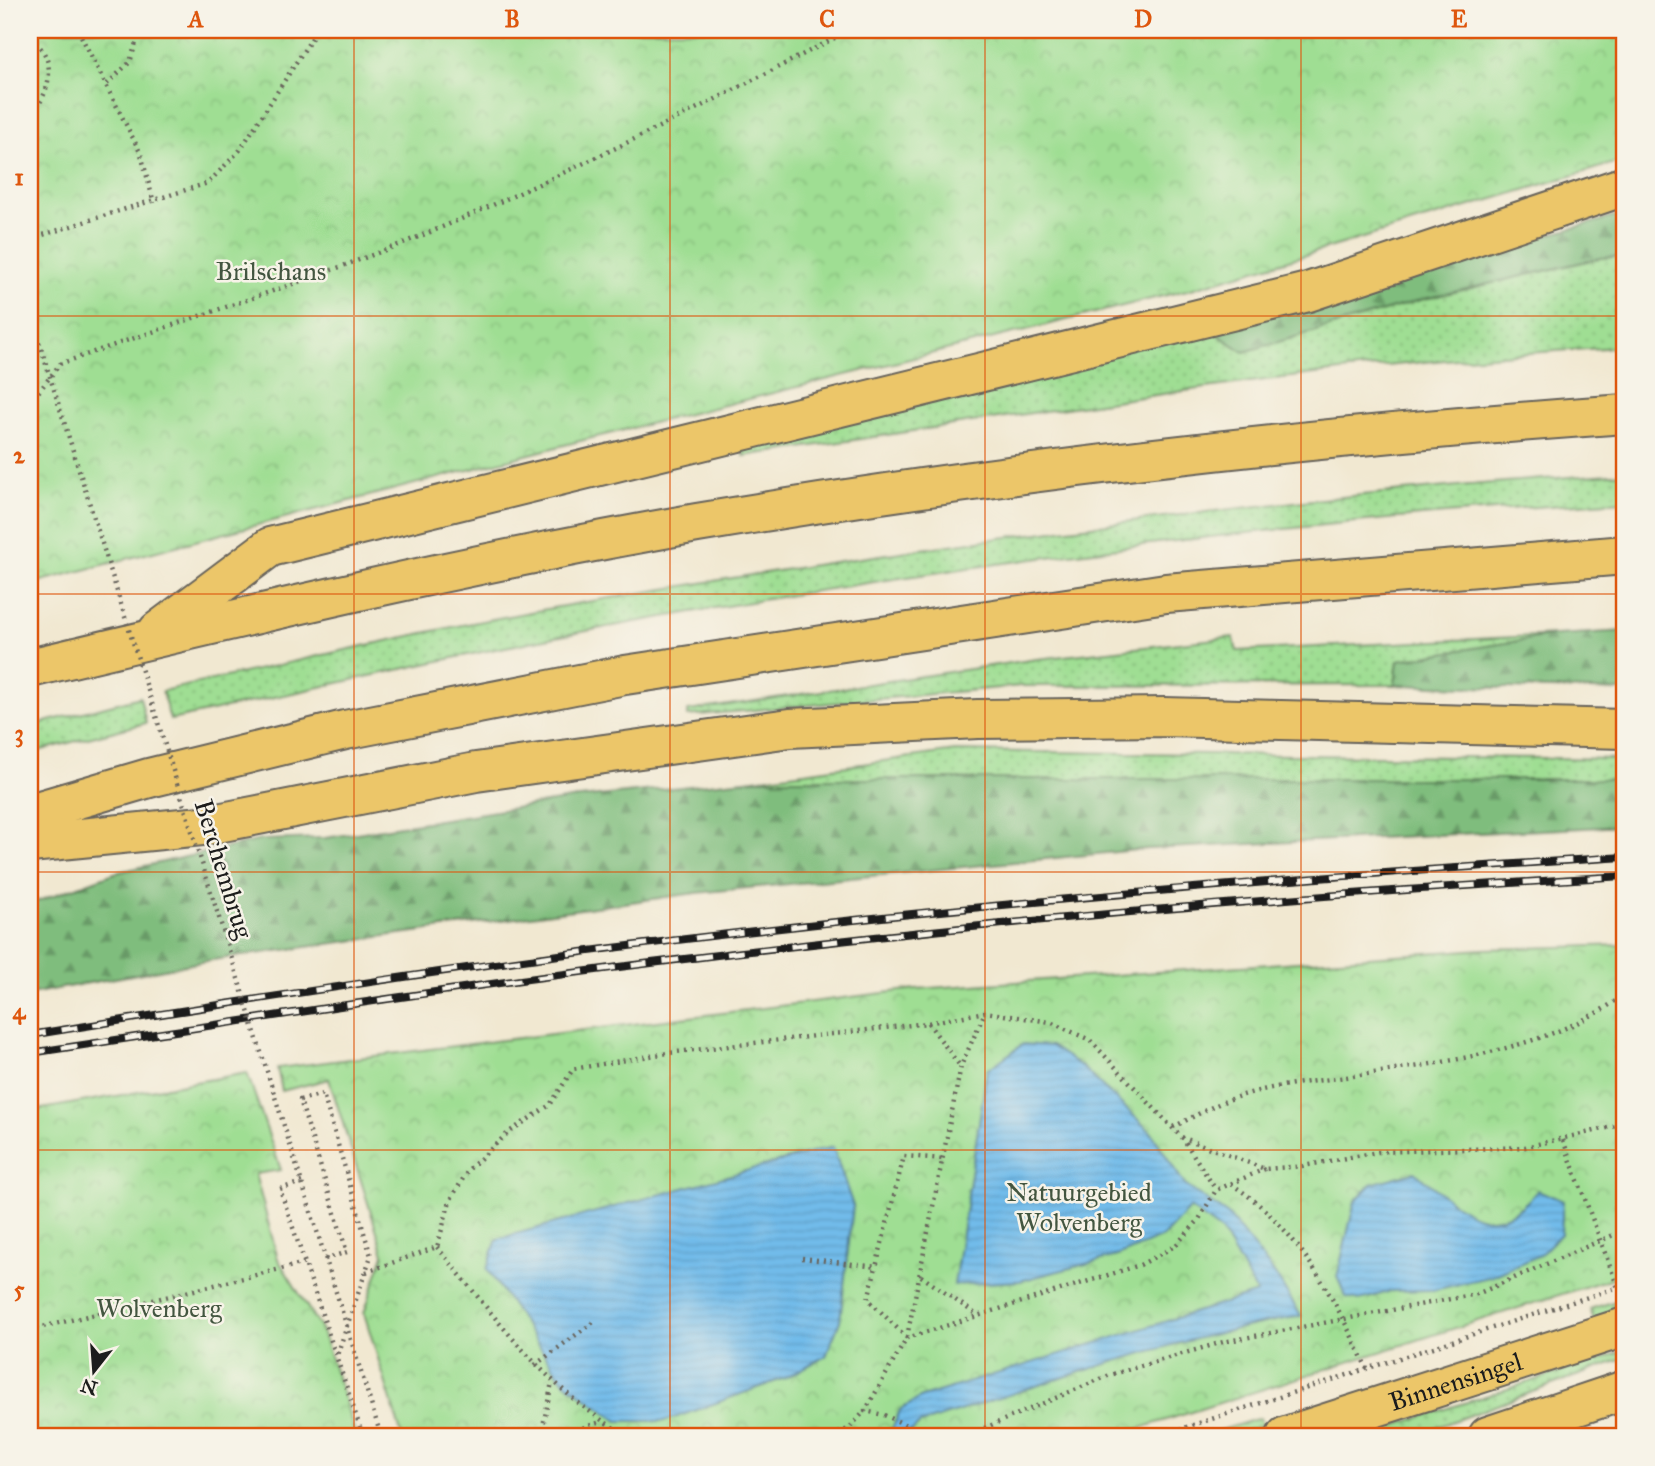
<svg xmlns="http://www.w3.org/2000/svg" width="1655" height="1466" font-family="'IM FELL Great Primer',serif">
	<defs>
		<pattern id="grass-dots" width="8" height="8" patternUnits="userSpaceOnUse" patternTransform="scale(1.75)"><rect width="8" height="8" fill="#9fde93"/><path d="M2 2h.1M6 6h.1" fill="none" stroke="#88be7e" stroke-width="1.8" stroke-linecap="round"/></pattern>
		<pattern id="forest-firs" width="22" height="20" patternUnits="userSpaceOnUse" patternTransform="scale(1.75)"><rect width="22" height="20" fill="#7fbd7d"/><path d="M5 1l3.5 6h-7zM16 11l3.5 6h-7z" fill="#679966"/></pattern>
		<pattern id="park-crowns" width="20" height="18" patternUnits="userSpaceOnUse" patternTransform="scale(1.75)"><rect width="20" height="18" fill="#9fde93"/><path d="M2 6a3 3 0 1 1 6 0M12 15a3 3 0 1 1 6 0" fill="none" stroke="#88be7e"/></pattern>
		<pattern id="water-rules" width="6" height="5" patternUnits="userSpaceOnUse" patternTransform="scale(1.75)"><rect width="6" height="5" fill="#71bbea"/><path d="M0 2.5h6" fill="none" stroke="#61a0c8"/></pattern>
	</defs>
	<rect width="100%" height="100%" fill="#f7f3e8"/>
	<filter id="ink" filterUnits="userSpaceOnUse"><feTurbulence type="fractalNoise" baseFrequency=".0143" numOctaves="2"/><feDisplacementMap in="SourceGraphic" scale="14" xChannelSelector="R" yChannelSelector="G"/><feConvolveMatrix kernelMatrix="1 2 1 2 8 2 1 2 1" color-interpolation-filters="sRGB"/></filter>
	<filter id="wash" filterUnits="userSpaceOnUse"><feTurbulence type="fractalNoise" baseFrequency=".00686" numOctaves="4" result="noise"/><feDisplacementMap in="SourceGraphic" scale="28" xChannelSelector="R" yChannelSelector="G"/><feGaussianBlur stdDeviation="1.57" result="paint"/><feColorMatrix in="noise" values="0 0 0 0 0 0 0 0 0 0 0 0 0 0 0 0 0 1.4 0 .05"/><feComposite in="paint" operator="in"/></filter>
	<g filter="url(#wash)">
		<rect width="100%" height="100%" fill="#f1e8d1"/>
		<g fill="url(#grass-dots)" stroke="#5e7d58" stroke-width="2">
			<path d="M1625,256V347C1330,361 1037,414 744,456L742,443L1206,327L1244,352L1424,299L1600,258Z"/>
			<path d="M1625,473V501C1296,521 966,562 641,621C483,649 327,686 170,720L162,691C254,671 346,649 438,630C569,603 702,583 834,562C1097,522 1360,491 1625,473Z"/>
			<polygon points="1556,635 1398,660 1395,685 1021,686 688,716 688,711 1037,659 1233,637 1237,651"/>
			<polygon points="140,697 146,723 30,753 30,726"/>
			<polygon points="955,751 1625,759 1625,779 754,779"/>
			<polygon points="1625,1298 1625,1309 1594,1320 1590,1309"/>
			<polygon points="1625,1351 1625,1358 1413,1436 1362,1436"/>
			<polygon points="1260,1418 1262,1426 1229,1436 1216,1436 1215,1432"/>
		</g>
		<g fill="url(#forest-firs)" stroke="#4e6c4c" stroke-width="2">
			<polygon points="1625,214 1625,256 1600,258 1424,299 1244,352 1206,327"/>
			<polygon points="1625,631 1625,691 1395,685 1398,660 1556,635"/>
			<polygon points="754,779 1625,779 1625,826 1147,849 696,893 212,960 30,994 30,904 114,873 261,840 325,838 571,799"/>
		</g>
		<g fill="url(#park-crowns)" stroke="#5e7d58" stroke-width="2">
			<polygon points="30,30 1625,30 1625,160 1191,289 576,442 30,584"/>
			<polygon points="1625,945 1625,1274 1116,1436 402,1436 364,1313 384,1254 329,1079 282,1091 277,1068 916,989 1483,949"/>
			<polygon points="247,1073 281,1170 255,1174 278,1259 322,1331 356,1436 30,1436 30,1111"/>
		</g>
		<g fill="url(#water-rules)" stroke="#466c83" stroke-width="2">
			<path d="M1023,1044L1051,1046L1081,1066L1151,1132L1185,1185L1228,1215L1275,1274L1301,1316C1171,1339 1045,1383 920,1424L906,1436H883L892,1429L900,1410L922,1397L1257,1293L1222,1232L1190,1208L1163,1237L1117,1256L1020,1281L954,1285L987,1070Z"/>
			<polygon points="833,1147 853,1206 840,1321 826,1356 785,1378 666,1421 618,1421 563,1381 487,1269 497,1239"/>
			<path d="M1414,1172C1456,1201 1488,1251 1538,1190L1563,1201L1561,1234L1540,1255L1493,1276L1434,1290L1392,1291L1360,1300L1346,1297L1337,1277L1355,1201L1371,1184Z"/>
		</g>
	</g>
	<g filter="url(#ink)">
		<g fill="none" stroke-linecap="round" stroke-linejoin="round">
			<g stroke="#67635b" stroke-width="42">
				<g id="primary">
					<path id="s1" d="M1286,1436L1625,1327"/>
					<polyline points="1488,1436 1625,1390"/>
				</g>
			</g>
			<g stroke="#67635b" stroke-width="42">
				<g id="highway">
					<polyline points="158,631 270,547 1308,292 1625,186"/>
					<path d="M30,668C251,615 473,562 697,523C1004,471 1314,436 1625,414"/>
					<polyline points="30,813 149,778 345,730 625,675 1166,593 1625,555"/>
					<polyline points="30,843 202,826 476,772 790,728 978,719 1164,717 1625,729"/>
				</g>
			</g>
			<g stroke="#67635b" stroke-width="4.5" stroke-dasharray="2 5" stroke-linecap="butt">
				<polyline points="78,30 141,154 154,203"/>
				<path d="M30,38C60,59 50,93 30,117"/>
				<polyline points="107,84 130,62 140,30"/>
				<polyline points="30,239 208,183 240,150 317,30"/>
				<polyline points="30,313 35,329 30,330"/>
				<path d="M30,403L60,364C191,317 326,277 454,222C588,164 720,98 850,30"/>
				<polyline points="928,1023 960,1066"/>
				<path d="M1173,1127C1192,1118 1211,1106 1231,1099C1267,1086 1308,1082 1346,1077C1435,1064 1553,1050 1625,994"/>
				<polyline points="1182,1137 1216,1190"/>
				<polyline points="1563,1140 1618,1288"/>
				<polyline points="1265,1169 1216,1190 1198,1221 1175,1246 1140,1265 907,1338 865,1411 884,1415 928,1435 980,1430 1110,1375 1223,1342 1477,1294 1625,1230"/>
				<polyline points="302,1182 280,1189 363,1436"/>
				<path d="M1231,1184C1298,1226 1336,1301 1367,1369"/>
				<path d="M437,1247C495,1316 547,1392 628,1436"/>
				<polyline points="802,1258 877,1267"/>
				<polyline points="325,1259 347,1252 300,1100 323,1094 371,1256 336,1358"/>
				<polyline points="366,1272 437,1247 450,1201 468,1170 509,1132 550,1105 573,1069 668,1053 928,1023 985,1012 1050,1022 1090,1040 1181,1137 1265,1169 1303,1166 1378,1152 1525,1147 1625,1124"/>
				<polyline points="921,1276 977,1315"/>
				<polyline points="30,1330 305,1263"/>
				<polyline points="907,1337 961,1066 985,1012"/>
				<polyline points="907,1338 868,1299 904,1156 944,1159"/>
				<polyline points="535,1365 595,1321"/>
				<polyline points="541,1436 552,1382"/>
				<polyline points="556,1436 601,1422"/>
				<polyline points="832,1436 848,1429 865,1411"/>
				<polyline points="1159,1436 1625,1285"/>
				<polyline points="1617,1436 1625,1434"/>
			</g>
			<use href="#primary" stroke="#ecc669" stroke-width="38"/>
			<use href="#highway" stroke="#ecc669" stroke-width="38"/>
			<g stroke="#1c1c1c" stroke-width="8">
				<g id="rail">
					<path d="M30,1035C216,1005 402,976 589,951C932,907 1279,878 1625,857"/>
					<path d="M30,1053C251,1020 471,984 693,958C1002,920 1314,894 1625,876"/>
				</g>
			</g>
			<use href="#rail" stroke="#f7f3e8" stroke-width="5" stroke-dasharray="16" stroke-linecap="butt"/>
			<polyline stroke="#67635b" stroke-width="4.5" stroke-dasharray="2 5" stroke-linecap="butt" points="35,329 381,1436"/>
		</g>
	</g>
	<path fill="none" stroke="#de560d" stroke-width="2" stroke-opacity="0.55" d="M354,30V1436M670,30V1436M985,30V1436M1301,30V1436M30,316H1625M30,594H1625M30,872H1625M30,1150H1625"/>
	<g text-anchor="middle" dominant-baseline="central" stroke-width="5" stroke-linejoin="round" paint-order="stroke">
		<g font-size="26" fill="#435640" stroke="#f7f3e8">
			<text x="271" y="271">Brilschans</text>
			<text x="1079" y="1192">Natuurgebied<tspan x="1079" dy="30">Wolvenberg</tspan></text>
			<text x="159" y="1308">Wolvenberg</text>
		</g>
		<g font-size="26" fill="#1c1c1c" stroke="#f7f3e8">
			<text transform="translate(224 869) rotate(73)">Berchembrug</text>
			<text stroke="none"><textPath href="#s1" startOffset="178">Binnensingel</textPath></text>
		</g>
	</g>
	<rect width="1655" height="1466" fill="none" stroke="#f7f3e8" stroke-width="77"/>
	<g transform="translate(94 1371) rotate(197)" stroke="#f7f3e8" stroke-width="5" paint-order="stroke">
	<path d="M0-5L12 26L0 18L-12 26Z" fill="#1c1c1c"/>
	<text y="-10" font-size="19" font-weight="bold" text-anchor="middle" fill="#1c1c1c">N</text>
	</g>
	<rect x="38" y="38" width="1578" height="1390" fill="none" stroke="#de560d" stroke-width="2.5"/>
	<g font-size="23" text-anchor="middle" font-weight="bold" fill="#de560d">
		<text x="196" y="27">A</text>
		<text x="512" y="27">B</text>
		<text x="827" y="27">C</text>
		<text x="1143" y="27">D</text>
		<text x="1459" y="27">E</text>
		<text x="19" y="185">1</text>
		<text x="19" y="463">2</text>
		<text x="19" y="741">3</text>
		<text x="19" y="1019">4</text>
		<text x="19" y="1297">5</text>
	</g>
</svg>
